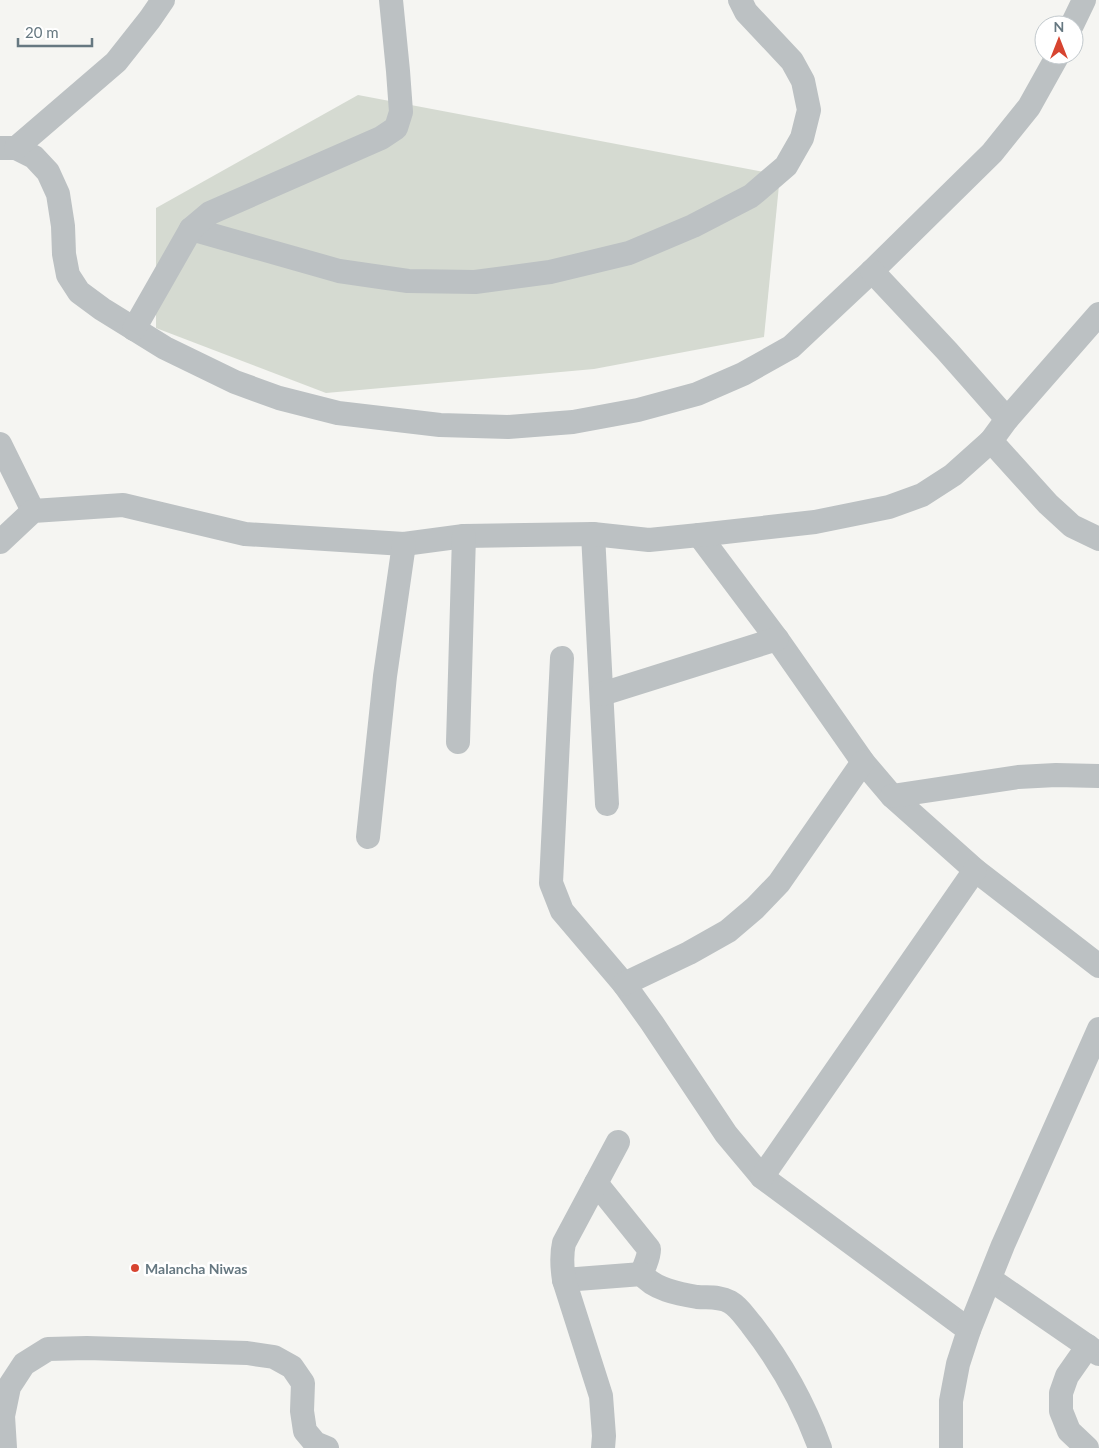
<svg xmlns="http://www.w3.org/2000/svg" width="1099" height="1448" font-family="Lato,sans-serif">
	<rect width="100%" height="100%" fill="#f5f5f2"/>
	<polygon fill="#d5dad1" points="358,95 780,175 764,337 594,369 326,393 156,328 156,208"/>
	<g fill="none" stroke-linecap="round" stroke-linejoin="round">
		<g stroke="#bcc1c3" stroke-width="24">
			<polyline points="1072,25 1084,0"/>
			<polyline points="0,148 16,148 34,157 48,172 58,194 63,226 64,254 68,275 79,292 102,309 165,348 235,382 279,398 338,413 440,425 508,427 573,422 638,410 697,394 743,374 791,347 872,271 992,153 1029,107 1058,55"/>
			<polyline points="16,148 116,62 150,19 163,0"/>
			<polyline points="191,229 339,271 408,281 475,282 550,272 629,253 693,226 751,196 786,166 802,138 809,110 803,81 792,61 746,12 740,0"/>
			<polyline points="872,271 947,351 1007,419"/>
			<polyline points="134,329 191,229 210,213 381,138 396,128 401,112 398,71 391,0"/>
			<polyline points="991,441 1048,504 1072,526 1099,539"/>
			<polyline points="0,444 33,511"/>
			<polyline points="593,534 607,804"/>
			<polyline points="699,535 777,639 863,762 892,796 975,870 1099,966"/>
			<polyline points="0,542 33,511 123,505 245,534 404,544 464,536 593,534 649,540 699,535 815,522 889,507 922,495 953,475 991,441 1007,419 1099,314"/>
			<polyline points="562,658 551,883 562,911 624,984 652,1023 726,1134 762,1177 969,1330"/>
			<polyline points="602,694 777,639"/>
			<polyline points="458,742 464,536"/>
			<polyline points="892,796 1018,777 1056,775 1099,776"/>
			<polyline points="368,837 385,676 404,544"/>
			<polyline points="624,984 689,953 728,931 755,908 779,883 863,762"/>
			<polyline points="762,1177 975,870"/>
			<path d="M596,1183L649,1249C649,1259 644,1265 642,1274C653,1289 678,1294 697,1297C708,1298 719,1296 730,1302C739,1307 745,1317 751,1324C780,1361 804,1404 820,1448"/>
			<polyline points="990,1279 1099,1354"/>
			<polyline points="564,1280 642,1274"/>
			<polyline points="5,1448 3,1416 9,1387 24,1364 48,1349 87,1348 247,1353 274,1357 292,1367 303,1383 302,1411 305,1431 315,1443 327,1448"/>
			<path d="M603,1448L604,1436L601,1396L564,1280C562,1267 561,1256 564,1243L618,1142"/>
			<polyline points="951,1448 951,1401 958,1364 969,1330 1003,1245 1099,1029"/>
			<polyline points="1087,1448 1069,1431 1061,1411 1061,1393 1067,1376 1088,1346"/>
		</g>
	</g>
	<circle fill="#d74430" stroke="#fff" stroke-width="2" cx="135" cy="1268" r="5"/>
	<g text-anchor="middle" dominant-baseline="central" stroke-width="5" stroke-linejoin="round" paint-order="stroke">
		<g font-size="14" font-weight="bold" fill="#667881" stroke="#fff" text-anchor="start">
			<text x="145" y="1268">Malancha Niwas</text>
		</g>
	</g>
	<g transform="translate(1059 40)"><circle r="24" fill="#ffffff" stroke="#c2c9cd"/>
	<path d="M0-4L9 19L0 12L-9 19Z" fill="#d74430"/>
	<text y="-8" font-size="14" font-weight="bold" text-anchor="middle" fill="#667881">N</text>
	</g>
	<path d="M18 38v8h74v-8" fill="none" stroke="#667881" stroke-width="2.5"/>
	<text x="25" y="38" font-size="15" fill="#667881" stroke="#ffffff" stroke-width="4" paint-order="stroke">20 m</text>
</svg>
